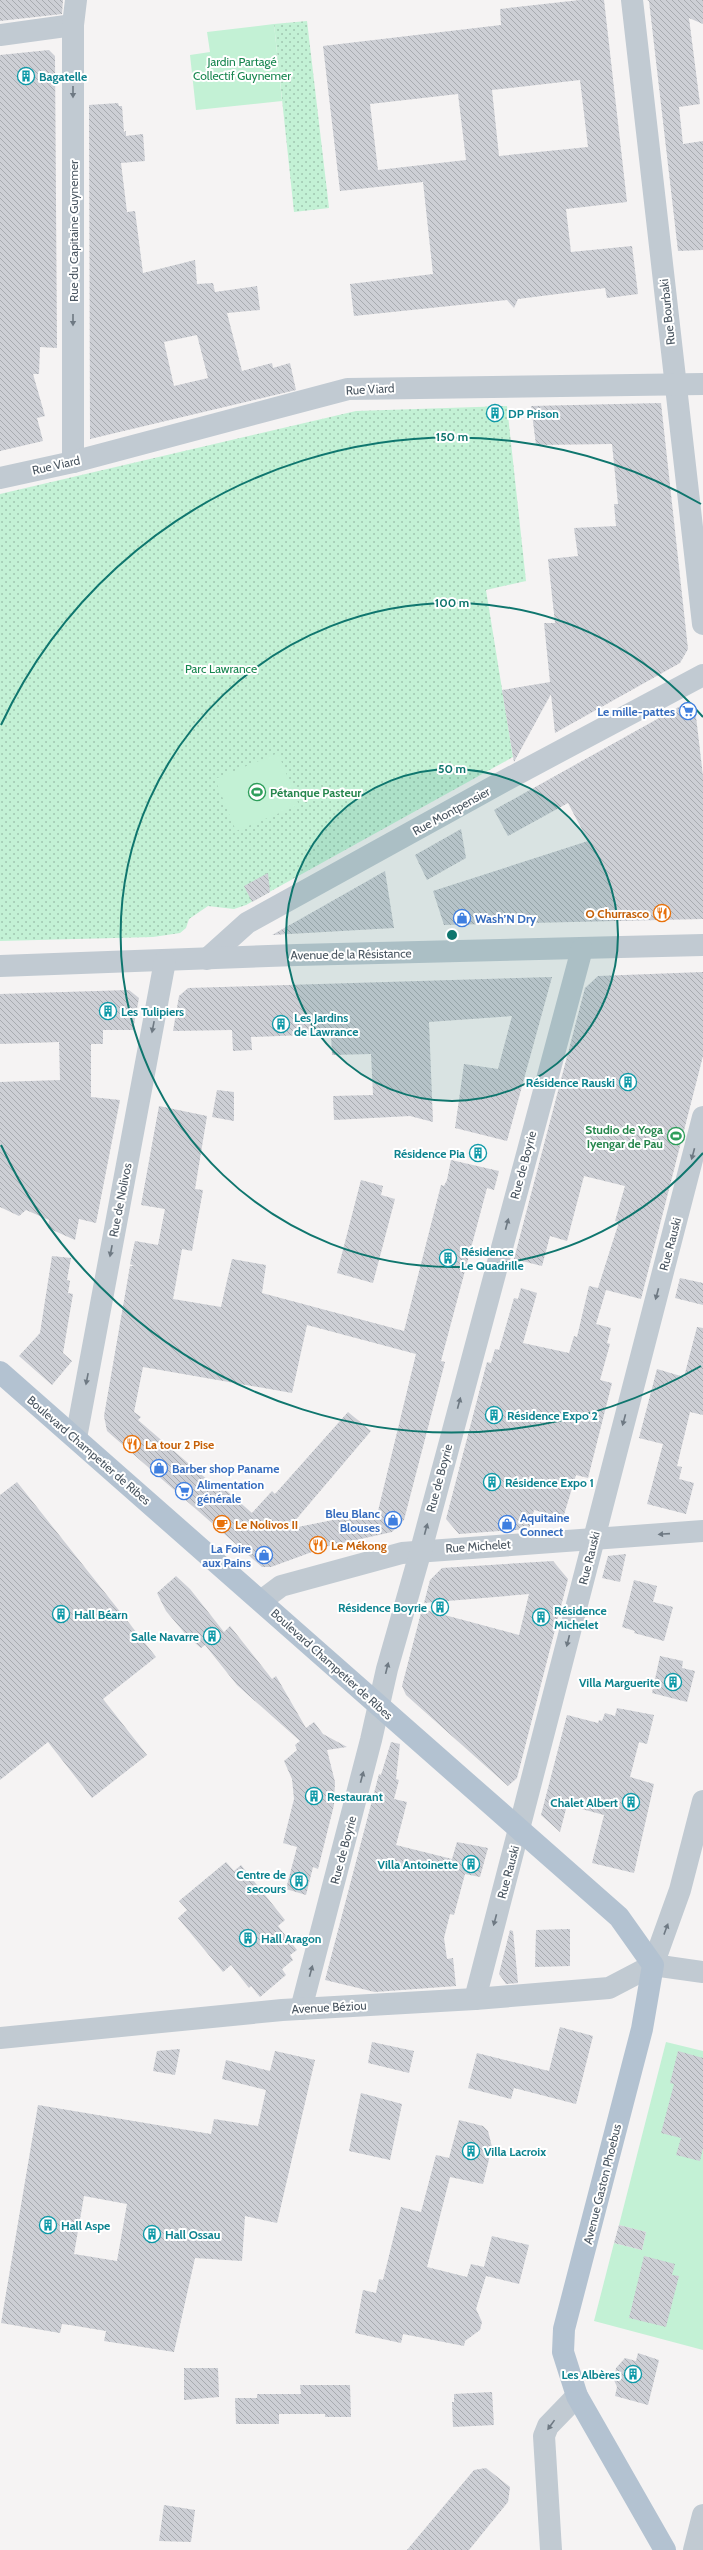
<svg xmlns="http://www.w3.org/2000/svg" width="703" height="2550" font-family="Cabin,sans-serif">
	<defs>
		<pattern id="grass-dots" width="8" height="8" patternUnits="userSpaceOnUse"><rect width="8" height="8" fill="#c3f1d5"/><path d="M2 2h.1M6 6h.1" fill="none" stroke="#a0c6b0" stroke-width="1.8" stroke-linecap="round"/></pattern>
		<pattern id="building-back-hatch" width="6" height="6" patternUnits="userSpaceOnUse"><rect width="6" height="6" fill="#cdcfd5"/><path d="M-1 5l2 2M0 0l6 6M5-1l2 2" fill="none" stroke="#a8abb0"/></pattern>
	</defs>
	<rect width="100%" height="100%" fill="#f5f3f3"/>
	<g fill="url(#grass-dots)">
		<polygon points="307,21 329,208 294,212 274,24"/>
		<polygon points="507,406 526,581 486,590 513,757 246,905 234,909 208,906 189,919 186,928 180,933 153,937 0,941 0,494 356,411"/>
	</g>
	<g fill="#c3f1d5">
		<polygon points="274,24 282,101 196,110 190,55 210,52 207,32"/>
		<polygon points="278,753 299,805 236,831 215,779"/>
		<polygon points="666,2042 703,2051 703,2350 594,2321 614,2243 642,2250 646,2232 619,2225"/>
	</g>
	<g fill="url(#building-back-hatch)" fill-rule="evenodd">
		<polygon points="0,0 63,0 62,14 0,21"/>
		<path d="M580,0H604L627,202L566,209L571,252L632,246L638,294L607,298L605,288L518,299L514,308L507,300L354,316L350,284L433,274L423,182L340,191L323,46L501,25L500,9ZM580,80L588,147L499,156L492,90ZM458,94L466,160L378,170L370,104Z"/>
		<polygon points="647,0 703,0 703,24 689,18 700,104 679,107 683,144 703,141 703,250 678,251 649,1"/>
		<polygon points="49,50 55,56 57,348 40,347 39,374 33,374 45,416 37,418 43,441 0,451 0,55"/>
		<path d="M118,103L119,106H122L124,132L126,131V136L143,134L145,161L121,163L127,212L135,211L143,273L195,260L197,284L213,283L215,292L257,286L260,310L227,313L242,371L272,363L273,368L290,363L296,390L90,439L89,105ZM197,335L208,378L174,386L164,342Z"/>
		<polygon points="661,403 688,649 680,663 555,733 551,694 514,762 502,690 550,682 544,623 555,623 548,559 578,556 574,528 616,526 614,504 618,504 612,444 536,445 531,406"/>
		<polygon points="686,703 695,708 703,776 703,919 444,925 433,891 588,841 568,803 508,836 494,810"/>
		<polygon points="461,829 466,858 427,880 415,855"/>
		<polygon points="385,871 394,928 272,935 311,913"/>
		<polygon points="268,873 270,892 252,902 244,886"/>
		<polygon points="703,972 703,1056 641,1299 606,1290 596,1324 611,1328 607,1343 610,1344 600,1380 612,1383 588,1478 576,1475 563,1518 534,1510 529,1529 459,1534 446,1519 487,1362 491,1363 495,1349 499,1350 514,1298 518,1299 521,1288 537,1293 523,1343 569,1353 574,1336 577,1337 589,1286 598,1288 619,1222 615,1221 625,1186 584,1176 567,1241 550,1236 542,1266 514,1259 585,988 598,976"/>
		<polygon points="552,977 507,1141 455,1128 464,1064 498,1069 512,1016 429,1022 433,1122 410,1116 334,1120 333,1096 373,1095 371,1054 332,1055 331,1034 251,1037 252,1050 233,1051 232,1030 173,1031 179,996 188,988"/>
		<polygon points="129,990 139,998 133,1030 103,1030 103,1044 91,1044 91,1097 120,1100 96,1223 79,1219 75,1240 48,1228 49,1220 26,1210 19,1216 0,1207 0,1082 60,1080 59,1042 0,1044 0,994"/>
		<polygon points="217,1090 234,1092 234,1121 212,1117"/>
		<path d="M159,1106L207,1116L195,1189L203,1190L192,1251L182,1249L173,1299L221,1307L232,1259L266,1265L262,1293L404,1331L441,1185L444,1186L447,1180L451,1160L499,1171L494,1190L487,1188L441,1361L445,1362L404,1520L392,1532L311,1550L312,1552L271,1567H262L107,1431L104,1416L130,1266H134L130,1264L135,1241L158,1245L165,1209L141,1205ZM307,1325L416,1354L378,1511L288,1529L371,1431L348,1412L275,1494L272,1491L252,1513L220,1485L217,1488L138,1420L141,1417L134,1412L143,1367L292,1393Z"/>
		<polygon points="361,1180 383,1186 381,1195 395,1199 373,1283 337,1273"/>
		<polygon points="52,1256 71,1258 67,1280 70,1281 68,1293 73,1294 63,1353 72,1361 52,1385 19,1356 40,1333"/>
		<polygon points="680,1278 703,1283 703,1305 675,1298"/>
		<polygon points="697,1327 703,1328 703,1415 690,1412 677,1466 682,1467 679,1479 694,1483 686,1514 647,1504 663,1444 639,1438 657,1369 684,1377"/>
		<polygon points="17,1482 156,1657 103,1699 147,1755 92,1798 48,1742 0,1780 0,1495"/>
		<polygon points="626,1554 620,1582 602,1578 608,1556"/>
		<polygon points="553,1561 568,1579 517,1778 508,1786 406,1695 402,1686 422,1609 519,1635 529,1594 424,1603 430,1580 442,1568"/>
		<polygon points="176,1576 190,1589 224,1632 230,1626 272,1679 276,1676 306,1728 314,1722 323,1734 347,1747 327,1750 335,1782 334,1805 318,1869 313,1867 306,1895 286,1889 297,1847 283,1843 294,1799 292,1779 284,1761 297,1750 295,1745 300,1741 237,1685 205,1645 201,1648 188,1637 166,1611 157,1593"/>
		<polygon points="634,1580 657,1586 653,1602 673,1607 664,1641 634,1633 635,1631 622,1627"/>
		<polygon points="660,1656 683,1661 682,1668 695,1671 687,1702 652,1693"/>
		<polygon points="617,1708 654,1715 647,1744 639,1742 630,1777 654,1784 634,1873 592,1863 604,1815 567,1805 560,1832 541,1815 567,1715 598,1723 599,1720 602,1721 605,1713 615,1716"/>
		<polygon points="391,1742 400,1744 396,1779 399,1780 394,1799 407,1802 396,1845 452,1859 457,1842 488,1848 480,1877 465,1874 454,1915 450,1914 444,1938 447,1959 453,1958 456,1986 375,1992 325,1980 379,1774 381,1775"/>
		<polygon points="226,1862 234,1871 241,1865 285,1920 278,1926 297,1950 290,1955 293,1960 282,1969 286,1975 260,1997 251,1986 249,1988 231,1965 223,1972 178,1918 187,1910 179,1901"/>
		<polygon points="570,1929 570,1966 535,1967 536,1930"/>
		<polygon points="510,1930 513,1931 518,1983 506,1984 499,1974"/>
		<polygon points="560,2027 593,2036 576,2104 514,2088 511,2099 468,2088 477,2053 549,2071"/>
		<polygon points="372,2042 414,2051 409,2073 368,2063"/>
		<polygon points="180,2049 175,2075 153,2071 157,2051"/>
		<path d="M275,2051L315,2060L277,2223L245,2216L242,2261L195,2258L174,2352L104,2341L106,2331L70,2325L62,2324L60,2333L1,2323L38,2105L211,2134L214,2119L258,2126L266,2090L222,2079L226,2060L270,2071ZM84,2196L127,2204L117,2261L74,2254Z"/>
		<polygon points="678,2051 703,2058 703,2148 700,2161 676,2155 681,2138 661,2133 674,2084 670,2083"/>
		<polygon points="361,2093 402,2104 390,2160 349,2151"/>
		<polygon points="459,2120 483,2126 488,2131 492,2147 483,2184 450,2177 427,2267 467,2277 471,2264 484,2267 492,2236 529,2245 519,2284 486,2276 476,2309 482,2322 480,2330 465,2341 464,2346 403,2334 401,2343 355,2333 363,2290 376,2293 379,2279 383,2280 401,2207 421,2212 436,2155 449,2158"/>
		<polygon points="619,2225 646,2232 642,2250 614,2243"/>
		<polygon points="644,2256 675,2264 672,2275 679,2276 666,2327 629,2318"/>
		<polygon points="638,2353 659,2360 648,2405 615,2396 617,2387 614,2380 616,2368 625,2358 636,2361"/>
		<polygon points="184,2368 218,2368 219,2397 184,2400"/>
		<polygon points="300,2385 350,2385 351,2417 325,2417 325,2414 279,2414 279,2424 236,2424 235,2398 257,2398 257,2394 301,2394"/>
		<polygon points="492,2392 494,2425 453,2427 452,2402 454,2402 454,2394"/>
		<polygon points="486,2468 510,2487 508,2502 469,2550 407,2550 474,2470"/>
		<polygon points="164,2505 195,2510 191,2542 159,2541"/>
	</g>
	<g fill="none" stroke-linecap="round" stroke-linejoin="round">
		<g stroke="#c1cad2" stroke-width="22">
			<polyline points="632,0 703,624"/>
			<polyline points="0,35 73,25"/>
			<polyline points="73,462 73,25 76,0"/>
			<polyline points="0,478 73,462 348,389 703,384"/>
			<polyline points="207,959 247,923 504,781 703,675"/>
			<polyline points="0,966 297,955 703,945"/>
			<polyline points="76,1438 165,961"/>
			<polyline points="261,1601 281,1586 402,1553 703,1531"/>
			<polyline points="653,1965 680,1890 703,1801"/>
			<polyline points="653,1965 703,1972"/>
			<polyline points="475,1999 703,1117"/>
			<polyline points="301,2009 371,1740 387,1669 421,1550 582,949"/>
			<polyline points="0,2038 282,2010 475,1999 609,1988 653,1965"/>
			<polyline points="551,2550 544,2436 548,2426 577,2396"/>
			<polyline points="694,2550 703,2515"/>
		</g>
		<polyline stroke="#b3c2d1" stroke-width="22" points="0,1372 619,1917 653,1965 642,2029 564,2329 563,2352 577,2396 665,2550"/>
	</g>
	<defs><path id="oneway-solid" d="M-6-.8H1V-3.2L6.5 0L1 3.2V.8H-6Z"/></defs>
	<g fill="#6e7983">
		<use href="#oneway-solid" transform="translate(73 92) rotate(90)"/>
		<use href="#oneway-solid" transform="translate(73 320) rotate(90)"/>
		<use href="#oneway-solid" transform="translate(153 1027) rotate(101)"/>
		<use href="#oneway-solid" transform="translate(693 1154) rotate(105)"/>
		<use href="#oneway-solid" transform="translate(507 1224) rotate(-75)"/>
		<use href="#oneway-solid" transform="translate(111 1251) rotate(101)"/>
		<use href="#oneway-solid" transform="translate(657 1294) rotate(105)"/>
		<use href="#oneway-solid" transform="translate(87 1379) rotate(101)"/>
		<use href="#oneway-solid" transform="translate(459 1403) rotate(-75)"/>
		<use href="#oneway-solid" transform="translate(624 1420) rotate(105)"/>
		<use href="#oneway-solid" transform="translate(426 1529) rotate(-75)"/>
		<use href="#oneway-solid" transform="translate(664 1534) rotate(176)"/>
		<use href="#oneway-solid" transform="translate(568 1641) rotate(104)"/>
		<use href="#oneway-solid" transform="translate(387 1668) rotate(-76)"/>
		<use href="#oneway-solid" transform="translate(362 1777) rotate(-75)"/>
		<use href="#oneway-solid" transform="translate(495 1920) rotate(105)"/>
		<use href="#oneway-solid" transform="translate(666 1929) rotate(-70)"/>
		<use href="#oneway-solid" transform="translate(311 1971) rotate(-75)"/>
		<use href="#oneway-solid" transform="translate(551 2425) rotate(126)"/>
	</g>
	<circle cx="452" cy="935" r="166" fill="#0f766e" fill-opacity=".12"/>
	<g fill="none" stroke="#0f766e" stroke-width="2">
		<circle cx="452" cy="935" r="166"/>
		<path d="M703 1153A332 332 0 1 1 703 717"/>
		<path d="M701 1366A498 498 0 0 1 1 1145M1 725A498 498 0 0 1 701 504"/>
	</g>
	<defs>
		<g id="building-ring" transform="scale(0.9)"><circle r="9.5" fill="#fff" stroke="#0f9aa8" stroke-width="1.5"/><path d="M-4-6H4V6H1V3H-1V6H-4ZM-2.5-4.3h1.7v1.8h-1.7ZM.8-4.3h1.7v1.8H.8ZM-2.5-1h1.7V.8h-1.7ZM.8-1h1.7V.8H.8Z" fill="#0f9aa8"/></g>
		<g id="supermarket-ring" transform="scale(0.9)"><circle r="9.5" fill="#fff" stroke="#3f7fe0" stroke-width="1.5"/><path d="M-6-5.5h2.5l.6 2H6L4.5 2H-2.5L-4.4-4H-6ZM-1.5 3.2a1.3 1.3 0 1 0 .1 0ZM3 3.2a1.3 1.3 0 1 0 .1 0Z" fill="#3f7fe0"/></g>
		<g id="stadium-ring" transform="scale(0.9)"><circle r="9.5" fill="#fff" stroke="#2e9e5b" stroke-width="1.5"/><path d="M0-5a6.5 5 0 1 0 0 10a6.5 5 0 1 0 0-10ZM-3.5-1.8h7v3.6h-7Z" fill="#2e9e5b"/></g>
		<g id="restaurant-ring" transform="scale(0.9)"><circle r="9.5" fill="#fff" stroke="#e8710a" stroke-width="1.5"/><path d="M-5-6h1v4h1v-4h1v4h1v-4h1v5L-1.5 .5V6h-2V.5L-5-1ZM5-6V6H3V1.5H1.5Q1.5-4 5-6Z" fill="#e8710a"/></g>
		<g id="shop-ring" transform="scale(0.9)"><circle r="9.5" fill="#fff" stroke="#3f7fe0" stroke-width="1.5"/><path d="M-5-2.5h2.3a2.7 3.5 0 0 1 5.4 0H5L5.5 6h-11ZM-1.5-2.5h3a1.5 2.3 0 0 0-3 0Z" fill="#3f7fe0"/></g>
		<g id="cafe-ring" transform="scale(0.9)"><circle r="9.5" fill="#fff" stroke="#e8710a" stroke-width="1.5"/><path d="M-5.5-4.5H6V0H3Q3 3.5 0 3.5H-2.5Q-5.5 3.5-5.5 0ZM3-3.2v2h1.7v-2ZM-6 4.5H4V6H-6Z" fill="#e8710a"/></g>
	</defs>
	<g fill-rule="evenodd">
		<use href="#building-ring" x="26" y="76"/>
		<use href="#building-ring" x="495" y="413"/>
		<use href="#supermarket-ring" x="688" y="711"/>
		<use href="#stadium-ring" x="257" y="792"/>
		<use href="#restaurant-ring" x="662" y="913"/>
		<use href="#shop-ring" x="462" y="918"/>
		<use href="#building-ring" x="108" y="1011"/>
		<use href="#building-ring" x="281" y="1024"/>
		<use href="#building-ring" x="628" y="1082"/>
		<use href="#stadium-ring" x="676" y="1136"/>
		<use href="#building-ring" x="478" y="1153"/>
		<use href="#building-ring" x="448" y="1258"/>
		<use href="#building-ring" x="494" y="1415"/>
		<use href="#restaurant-ring" x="132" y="1444"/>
		<use href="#shop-ring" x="159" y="1468"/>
		<use href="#building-ring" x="492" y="1482"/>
		<use href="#supermarket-ring" x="184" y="1491"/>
		<use href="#shop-ring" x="393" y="1520"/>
		<use href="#cafe-ring" x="222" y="1524"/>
		<use href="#shop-ring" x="507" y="1524"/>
		<use href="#restaurant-ring" x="318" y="1545"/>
		<use href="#shop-ring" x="264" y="1555"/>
		<use href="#building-ring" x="440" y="1607"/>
		<use href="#building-ring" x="61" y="1614"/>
		<use href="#building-ring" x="541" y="1617"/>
		<use href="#building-ring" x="212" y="1636"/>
		<use href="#building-ring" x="673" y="1682"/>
		<use href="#building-ring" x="314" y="1796"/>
		<use href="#building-ring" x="631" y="1802"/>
		<use href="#building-ring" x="471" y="1864"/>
		<use href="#building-ring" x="299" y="1881"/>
		<use href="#building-ring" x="248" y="1938"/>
		<use href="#building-ring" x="471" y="2151"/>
		<use href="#building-ring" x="48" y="2225"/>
		<use href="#building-ring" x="152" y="2234"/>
		<use href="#building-ring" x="633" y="2374"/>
	</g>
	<g text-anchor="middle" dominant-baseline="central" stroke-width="4" stroke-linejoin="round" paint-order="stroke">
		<g font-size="12" fill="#17864f" stroke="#fff">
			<text x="242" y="61">Jardin Partagé<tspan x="242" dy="14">Collectif Guynemer</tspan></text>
			<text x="221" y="668">Parc Lawrance</text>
		</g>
		<g font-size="12" font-weight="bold" fill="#0d838f" stroke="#fff" text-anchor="start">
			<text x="39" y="76">Bagatelle</text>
			<text x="508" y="413">DP Prison</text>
			<text x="121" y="1011">Les Tulipiers</text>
			<text x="294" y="1017">Les Jardins<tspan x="294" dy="14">de Lawrance</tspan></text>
			<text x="615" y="1082" text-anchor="end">Résidence Rauski</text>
			<text x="465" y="1153" text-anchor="end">Résidence Pia</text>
			<text x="461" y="1251">Résidence<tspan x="461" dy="14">Le Quadrille</tspan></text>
			<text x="507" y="1415">Résidence Expo 2</text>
			<text x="505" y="1482">Résidence Expo 1</text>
			<text x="427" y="1607" text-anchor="end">Résidence Boyrie</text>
			<text x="554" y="1610">Résidence<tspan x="554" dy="14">Michelet</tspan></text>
			<text x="74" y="1614">Hall Béarn</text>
			<text x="199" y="1636" text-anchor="end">Salle Navarre</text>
			<text x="660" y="1682" text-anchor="end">Villa Marguerite</text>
			<text x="327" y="1796">Restaurant</text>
			<text x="618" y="1802" text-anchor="end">Chalet Albert</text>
			<text x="458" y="1864" text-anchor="end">Villa Antoinette</text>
			<text x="286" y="1874" text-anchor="end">Centre de<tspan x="286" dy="14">secours</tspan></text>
			<text x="261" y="1938">Hall Aragon</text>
			<text x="484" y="2151">Villa Lacroix</text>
			<text x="61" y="2225">Hall Aspe</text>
			<text x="165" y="2234">Hall Ossau</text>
			<text x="620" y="2374" text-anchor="end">Les Albères</text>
		</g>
		<g font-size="12" fill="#4a5661" stroke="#fff">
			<text transform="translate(73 231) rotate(-90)">Rue du Capitaine Guynemer</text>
			<text transform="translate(667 312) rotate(-96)">Rue Bourbaki</text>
			<text transform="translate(370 389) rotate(-3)">Rue Viard</text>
			<text transform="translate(56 465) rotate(-13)">Rue Viard</text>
			<text transform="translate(451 811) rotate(-29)">Rue Montpensier</text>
			<text transform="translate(351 954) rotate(-1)">Avenue de la Résistance</text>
			<text transform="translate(523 1165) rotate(-75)">Rue de Boyrie</text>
			<text transform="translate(120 1200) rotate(-79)">Rue de Nolivos</text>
			<text transform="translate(670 1244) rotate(-75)">Rue Rauski</text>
			<text transform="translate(89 1450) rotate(41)">Boulevard Champetier de Ribes</text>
			<text transform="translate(439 1478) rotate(-75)">Rue de Boyrie</text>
			<text transform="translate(478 1546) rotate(-4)">Rue Michelet</text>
			<text transform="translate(589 1558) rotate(-76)">Rue Rauski</text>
			<text transform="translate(332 1664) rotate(42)">Boulevard Champetier de Ribes</text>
			<text transform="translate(343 1850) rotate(-75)">Rue de Boyrie</text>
			<text transform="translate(508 1872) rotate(-75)">Rue Rauski</text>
			<text transform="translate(329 2007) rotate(-3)">Avenue Béziou</text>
			<text transform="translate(602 2184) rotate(-76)">Avenue Gaston Phoebus</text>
		</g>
		<g font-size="12" font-weight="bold" fill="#366cbe" stroke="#fff" text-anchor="start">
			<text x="675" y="711" text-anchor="end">Le mille-pattes</text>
			<text x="475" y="918">Wash’N Dry</text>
			<text x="172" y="1468">Barber shop Paname</text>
			<text x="197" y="1484">Alimentation<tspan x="197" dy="14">générale</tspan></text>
			<text x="380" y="1513" text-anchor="end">Bleu Blanc<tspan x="380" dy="14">Blouses</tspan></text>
			<text x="520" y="1517">Aquitaine<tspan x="520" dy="14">Connect</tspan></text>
			<text x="251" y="1548" text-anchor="end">La Foire<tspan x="251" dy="14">aux Pains</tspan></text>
		</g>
		<g font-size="12" font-weight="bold" fill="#27864d" stroke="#fff" text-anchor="start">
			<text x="270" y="792">Pétanque Pasteur</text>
			<text x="663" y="1129" text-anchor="end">Studio de Yoga<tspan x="663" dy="14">Iyengar de Pau</tspan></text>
		</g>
		<g font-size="12" font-weight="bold" fill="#c56008" stroke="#fff" text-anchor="start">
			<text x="649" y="913" text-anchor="end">O Churrasco</text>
			<text x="145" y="1444">La tour 2 Pise</text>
			<text x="235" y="1524">Le Nolivos II</text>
			<text x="331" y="1545">Le Mékong</text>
		</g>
	</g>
	<circle cx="452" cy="935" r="6" fill="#0f766e" stroke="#fff" stroke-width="2"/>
	<g font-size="12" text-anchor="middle" font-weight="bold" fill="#0f766e" stroke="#fff" stroke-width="4" stroke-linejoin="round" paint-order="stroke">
		<text x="452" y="441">150 m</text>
		<text x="452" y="607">100 m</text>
		<text x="452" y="773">50 m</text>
	</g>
</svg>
